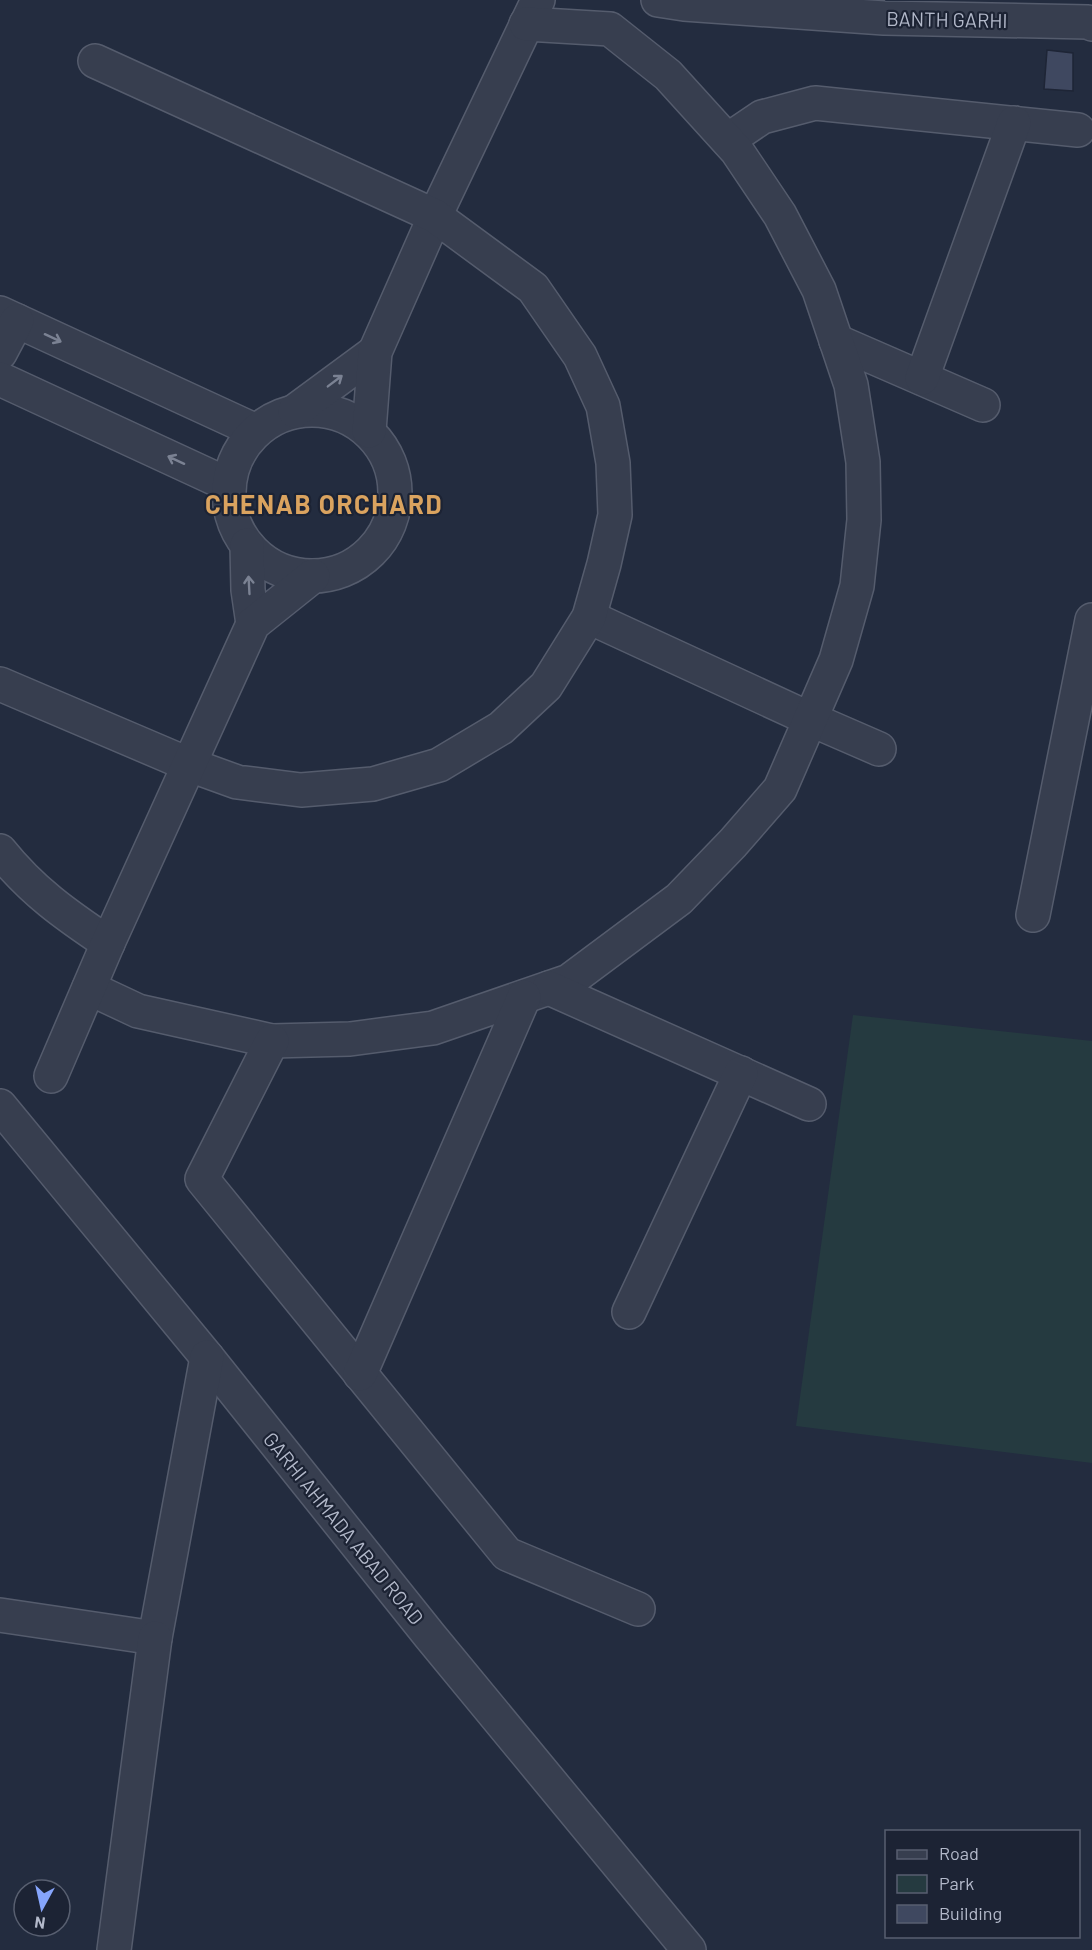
<svg xmlns="http://www.w3.org/2000/svg" width="1092" height="1950" font-family="Barlow,sans-serif">
	<rect width="100%" height="100%" fill="#232c3f"/>
	<polygon fill="#253a40" points="853,1015 1092,1041 1092,1463 796,1426"/>
	<polygon fill="#3f4860" stroke="#1e2536" stroke-width="1.5" points="1047,50 1073,53 1073,91 1044,89"/>
	<g fill="none" stroke-linecap="round" stroke-linejoin="round">
		<g stroke="#555c6d" stroke-width="36">
			<g id="minor">
				<polyline points="658,0 684,4 884,18 1088,22 1092,24"/>
				<polyline points="728,140 762,117 815,103 1078,130"/>
				<polyline points="0,313 256,431"/>
				<polyline points="836,341 983,405"/>
				<polyline points="0,353 17,321"/>
				<polyline points="922,378 1014,123"/>
				<polyline points="0,379 229,485"/>
				<circle cx="312" cy="493" r="83"/>
				<polyline points="295,411 375,352"/>
				<polyline points="369,431 375,352 435,216 538,0"/>
				<polyline points="247,545 248,590 253,624"/>
				<polyline points="589,617 810,719 879,749"/>
				<polyline points="0,684 190,765 237,782 301,790 373,784 439,765 501,728 546,686 589,617 604,564 615,515 613,463 603,406 580,356 533,288 435,216 95,61"/>
				<path d="M0,851C32,891 66,915 108,943"/>
				<polyline points="1033,915 1092,620"/>
				<polyline points="89,988 138,1011 272,1041 350,1039 433,1028 569,981 679,899 733,843 780,789 836,660 857,586 864,520 863,462 851,385 819,290 780,215 737,151 668,75 610,29 526,24"/>
				<polyline points="549,988 809,1104"/>
				<polyline points="272,1041 202,1179 507,1554 638,1609"/>
				<polyline points="51,1076 108,943 253,624 313,576"/>
				<polyline points="0,1106 207,1357 430,1636 689,1950"/>
				<polyline points="629,1312 741,1073"/>
				<polyline points="360,1374 524,997"/>
				<polyline points="0,1615 155,1638 207,1357"/>
				<polyline points="114,1950 155,1638"/>
			</g>
		</g>
		<use href="#minor" stroke="#373e4f" stroke-width="33"/>
	</g>
	<defs><path id="oneway-shaft" d="M-6 0H5M1.5-3L5.5 0L1.5 3" fill="none" stroke-width="1.6" stroke-linecap="round" stroke-linejoin="round" transform="scale(1.5)"/></defs>
	<g stroke="#7b8293">
		<use href="#oneway-shaft" transform="translate(53 338) rotate(25)"/>
		<use href="#oneway-shaft" transform="translate(335 381) rotate(-37)"/>
		<use href="#oneway-shaft" transform="translate(176 460) rotate(-155)"/>
		<use href="#oneway-shaft" transform="translate(249 585) rotate(-93)"/>
	</g>
	<g text-anchor="middle" dominant-baseline="central" stroke-width="4.5" stroke-linejoin="round" paint-order="stroke">
		<g font-size="20" fill="#b3b9ca" stroke="#1c2334">
			<text transform="translate(947 19) rotate(1)">BANTH GARHI</text>
			<text transform="translate(344 1528) rotate(51)">GARHI AHMADA ABAD ROAD</text>
		</g>
		<g font-size="26" font-weight="bold" letter-spacing="1.5" fill="#daa35f" stroke="#1c2334">
			<text x="324" y="503">CHENAB ORCHARD</text>
		</g>
	</g>
	<rect x="885" y="1830" width="195" height="108" fill="#1c2334" stroke="#585f70" stroke-width="1.5"/>
	<rect x="897" y="1850" width="30" height="9" fill="#373e4f" stroke="#585f70" stroke-width="1.5"/>
	<text x="939" y="1860" font-size="18" fill="#b3b9ca">Road</text>
	<rect x="897" y="1875" width="30" height="18" fill="#253a40" stroke="#585f70" stroke-width="1.5"/>
	<text x="939" y="1890" font-size="18" fill="#b3b9ca">Park</text>
	<rect x="897" y="1905" width="30" height="18" fill="#3f4860" stroke="#585f70" stroke-width="1.5"/>
	<text x="939" y="1920" font-size="18" fill="#b3b9ca">Building</text>
	<g transform="translate(42 1908) rotate(188)"><circle r="28" fill="#1c2334" stroke="#585f70" stroke-width="1.5"/>
	<path d="M0-4.5L10 22L0 15L-10 22Z" fill="#86a5fc"/>
	<text y="-9" font-size="16" font-weight="bold" text-anchor="middle" fill="#b3b9ca">N</text>
	</g>
</svg>
